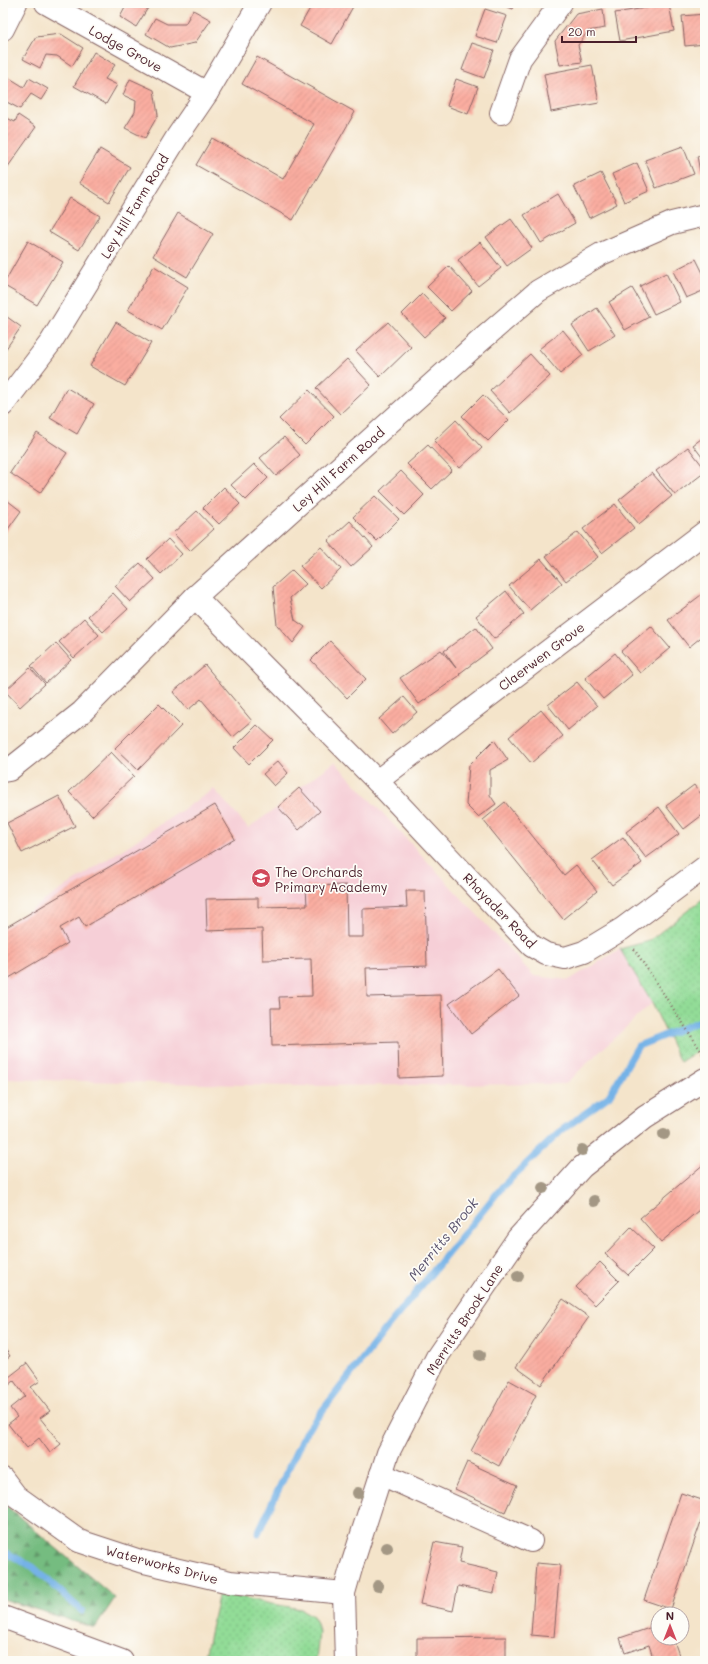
<svg xmlns="http://www.w3.org/2000/svg" width="708" height="1664" font-family="Mali,sans-serif">
	<defs>
		<pattern id="grass-dots" width="8" height="8" patternUnits="userSpaceOnUse"><rect width="8" height="8" fill="#92dc97"/><path d="M2 2h.1M6 6h.1" fill="none" stroke="#7fbc82" stroke-width="1.8" stroke-linecap="round"/></pattern>
		<pattern id="forest-firs" width="22" height="20" patternUnits="userSpaceOnUse"><rect width="22" height="20" fill="#75bc80"/><path d="M5 1l3.5 6h-7zM16 11l3.5 6h-7z" fill="#629869"/></pattern>
		<pattern id="building-hatch" width="6" height="6" patternUnits="userSpaceOnUse"><rect width="6" height="6" fill="#faada0"/><path d="M-1 1l2-2M0 6l6-6M5 7l2-2" fill="none" stroke="#d8948a"/></pattern>
	</defs>
	<rect width="100%" height="100%" fill="#fdfcf7"/>
	<filter id="ink" filterUnits="userSpaceOnUse"><feTurbulence type="fractalNoise" baseFrequency=".025" numOctaves="2"/><feDisplacementMap in="SourceGraphic" scale="8" xChannelSelector="R" yChannelSelector="G"/><feConvolveMatrix kernelMatrix="1 2 1 2 8 2 1 2 1" color-interpolation-filters="sRGB"/></filter>
	<filter id="wash" filterUnits="userSpaceOnUse"><feTurbulence type="fractalNoise" baseFrequency=".012" numOctaves="4" result="noise"/><feDisplacementMap in="SourceGraphic" scale="16" xChannelSelector="R" yChannelSelector="G"/><feGaussianBlur stdDeviation="0.9" result="paint"/><feColorMatrix in="noise" values="0 0 0 0 0 0 0 0 0 0 0 0 0 0 0 0 0 1.4 0 .05"/><feComposite in="paint" operator="in"/></filter>
	<g filter="url(#wash)">
		<rect width="100%" height="100%" fill="#f4e4ca"/>
		<polygon fill="#f6cfd7" points="335,762 534,976 569,980 620,949 652,1003 565,1084 288,1086 3,1079 3,928 214,789 248,828 278,807 299,788"/>
		<g fill="url(#grass-dots)" stroke="#6e7e61">
			<polygon points="705,897 705,1046 680,1062 652,1003 620,949 649,941"/>
			<polygon points="219,1592 267,1603 301,1609 313,1616 317,1623 319,1632 316,1661 204,1661"/>
		</g>
		<polygon fill="url(#forest-firs)" stroke="#606e56" points="3,1503 115,1598 95,1628 3,1599"/>
		<g fill="none" stroke-linecap="round" stroke-linejoin="round">
			<g stroke="#74b2e7" stroke-width="7">
				<polyline points="258,1533 305,1433 385,1330 503,1186 562,1130 609,1096 638,1046 705,1019"/>
				<polyline points="3,1551 33,1567 82,1611"/>
			</g>
		</g>
		<g id="blocks">
			<g fill="url(#building-hatch)">
				<polygon points="122,3 151,3 136,27 120,17 126,6"/>
				<polygon points="313,3 355,3 332,44 300,26"/>
				<polygon points="497,3 515,3 513,9"/>
				<polygon points="669,4 674,31 620,41 615,13"/>
				<polygon points="485,9 507,16 497,43 475,36"/>
				<polygon points="603,9 605,28 588,31 578,45 582,62 560,65 555,41 576,14"/>
				<polygon points="193,10 211,20 195,43 170,48 146,34 155,18 167,24 185,24"/>
				<polygon points="705,14 705,44 685,46 682,16"/>
				<polygon points="61,34 83,48 72,66 57,56 46,55 40,68 23,59 36,37"/>
				<polygon points="472,43 494,50 484,78 462,70"/>
				<polygon points="94,52 115,65 105,79 117,85 106,104 74,86"/>
				<polygon points="257,57 355,112 293,220 196,165 212,138 283,179 314,124 242,84"/>
				<polygon points="592,65 599,103 551,112 544,74"/>
				<polygon points="3,74 24,87 29,78 48,89 41,100 31,94 20,109 3,100"/>
				<polygon points="130,79 154,90 158,115 145,138 125,128 135,112 136,101 123,95"/>
				<polygon points="456,79 478,87 468,114 447,106"/>
				<polygon points="18,115 36,127 7,168 3,166 3,116 15,122"/>
				<polygon points="683,146 694,174 656,188 645,160"/>
				<polygon points="100,149 130,167 109,202 79,183"/>
				<polygon points="705,154 705,171 700,172 697,156"/>
				<polygon points="637,163 649,191 624,202 612,174"/>
				<polygon points="601,173 617,204 589,218 574,186"/>
				<polygon points="558,194 575,223 541,243 524,215"/>
				<polygon points="70,198 100,216 79,250 49,232"/>
				<polygon points="178,213 213,234 187,277 153,256"/>
				<polygon points="511,219 532,248 507,266 486,237"/>
				<polygon points="28,241 63,262 37,305 3,285"/>
				<polygon points="480,242 501,268 478,286 458,260"/>
				<polygon points="696,259 705,277 705,290 686,298 673,271"/>
				<polygon points="154,266 188,287 162,330 128,310"/>
				<polygon points="449,266 472,291 451,311 427,287"/>
				<polygon points="666,273 680,302 654,314 640,286"/>
				<polygon points="632,288 649,317 625,330 609,302"/>
				<polygon points="422,294 445,318 424,337 402,314"/>
				<polygon points="597,308 615,335 589,351 572,325"/>
				<polygon points="3,314 21,327 3,353"/>
				<polygon points="116,322 151,343 125,386 90,366"/>
				<polygon points="388,322 411,347 380,377 356,351"/>
				<polygon points="563,330 583,355 560,374 539,349"/>
				<polygon points="530,354 550,376 510,413 490,391"/>
				<polygon points="347,359 371,385 340,414 316,388"/>
				<polygon points="67,388 94,404 77,434 50,418"/>
				<polygon points="309,390 334,416 305,445 279,419"/>
				<polygon points="483,395 509,420 488,441 462,416"/>
				<polygon points="456,420 482,448 460,468 434,441"/>
				<polygon points="37,433 67,453 40,493 10,473"/>
				<polygon points="705,436 705,461 693,445"/>
				<polygon points="284,437 300,455 276,476 260,458"/>
				<polygon points="428,445 452,470 432,489 407,464"/>
				<polygon points="688,447 705,469 705,472 675,495 656,471"/>
				<polygon points="254,464 268,478 246,500 231,485"/>
				<polygon points="401,471 424,495 404,515 380,491"/>
				<polygon points="652,473 672,496 639,524 619,500"/>
				<polygon points="224,487 240,504 219,524 203,508"/>
				<polygon points="375,496 399,519 377,541 353,517"/>
				<polygon points="3,497 21,511 3,536"/>
				<polygon points="615,504 634,528 602,553 583,529"/>
				<polygon points="197,511 214,529 190,551 173,533"/>
				<polygon points="350,521 373,547 351,567 328,541"/>
				<polygon points="578,532 598,557 566,581 546,556"/>
				<polygon points="168,539 182,554 161,574 147,559"/>
				<polygon points="321,547 341,569 321,588 300,566"/>
				<polygon points="541,559 562,583 530,610 509,586"/>
				<polygon points="140,563 155,579 130,602 115,586"/>
				<polygon points="292,570 306,584 290,598 295,620 305,627 293,643 277,625 273,587"/>
				<polygon points="506,591 524,614 494,639 476,616"/>
				<polygon points="705,592 705,634 689,647 668,620"/>
				<polygon points="113,593 128,609 103,632 88,616"/>
				<polygon points="84,618 99,635 74,658 59,642"/>
				<polygon points="651,626 670,648 640,673 621,651"/>
				<polygon points="476,627 492,649 460,673 459,676 419,704 400,678 441,650 456,668 444,651"/>
				<polygon points="330,641 366,679 347,698 311,660"/>
				<polygon points="56,643 71,660 46,683 31,666"/>
				<polygon points="615,653 632,675 603,699 585,678"/>
				<polygon points="205,665 252,721 233,737 201,699 188,710 173,692"/>
				<polygon points="30,668 45,684 20,707 5,691"/>
				<polygon points="577,682 597,706 568,730 548,705"/>
				<polygon points="404,697 417,712 392,734 379,719"/>
				<polygon points="159,704 181,726 138,770 115,748"/>
				<polygon points="541,710 563,736 531,763 509,737"/>
				<polygon points="257,725 273,740 249,764 234,748"/>
				<polygon points="494,740 508,760 490,770 490,795 496,804 478,817 466,805 469,765"/>
				<polygon points="111,752 134,776 92,816 69,792"/>
				<polygon points="278,761 288,773 274,786 263,774"/>
				<polygon points="694,785 705,799 705,813 684,829 666,806"/>
				<polygon points="299,788 320,811 299,830 278,807"/>
				<polygon points="59,796 75,826 22,853 7,823"/>
				<polygon points="505,802 564,875 576,865 597,891 563,919 483,820"/>
				<polygon points="215,805 235,839 85,927 79,917 60,928 68,943 9,978 3,968 3,929"/>
				<polygon points="659,807 679,834 646,858 626,832"/>
				<polygon points="623,837 642,863 612,885 592,860"/>
				<polygon points="346,885 347,937 363,937 363,909 407,907 406,891 425,891 427,966 366,968 367,997 441,995 443,1076 399,1078 398,1042 272,1046 271,1008 280,1008 279,997 312,996 311,959 263,960 262,929 207,931 206,899 258,898 258,907 307,906 306,886"/>
				<polygon points="498,969 519,996 471,1034 449,1004"/>
				<polygon points="705,1163 705,1205 661,1242 640,1218"/>
				<polygon points="631,1227 654,1249 628,1275 605,1254"/>
				<polygon points="600,1262 619,1281 595,1305 576,1287"/>
				<polygon points="563,1299 589,1317 541,1385 516,1367"/>
				<polygon points="3,1346 10,1356 3,1361"/>
				<polygon points="27,1363 40,1381 31,1387 50,1411 40,1418 61,1444 50,1453 39,1438 27,1448 8,1424 17,1417 10,1408 25,1396 14,1381 3,1390 3,1369 9,1377"/>
				<polygon points="509,1380 536,1395 499,1466 471,1451"/>
				<polygon points="467,1462 517,1485 505,1512 455,1489"/>
				<polygon points="681,1493 705,1501 705,1510 671,1609 644,1600"/>
				<polygon points="434,1542 462,1547 459,1563 498,1572 494,1593 458,1586 453,1611 420,1604"/>
				<polygon points="536,1563 560,1565 554,1637 531,1635"/>
				<polygon points="658,1625 658,1638 673,1638 681,1661 654,1661 649,1645 625,1653 620,1638"/>
				<polygon points="506,1637 506,1661 417,1661 417,1638"/>
			</g>
		</g>
	</g>
	<g filter="url(#ink)">
		<use href="#blocks" fill-opacity="0" stroke="#866463" stroke-width="1"/>
		<g fill="none" stroke-linecap="round" stroke-linejoin="round">
			<g stroke="#866463" stroke-width="24">
				<g id="minor">
					<polyline points="46,3 207,93"/>
					<polyline points="3,29 16,3"/>
					<polyline points="501,113 520,59 561,3"/>
					<polyline points="3,405 51,342 177,137 207,93 260,3"/>
					<polyline points="195,597 377,781 532,946 546,954 565,958 584,952 622,929 705,867"/>
					<polyline points="3,771 9,770 82,712 195,597 479,342 538,291 601,254 672,223 705,215"/>
					<polyline points="377,781 705,532"/>
					<polyline points="381,1474 531,1541"/>
					<polyline points="3,1479 16,1496 79,1541 140,1561 230,1582 344,1593"/>
					<polyline points="3,1617 122,1661"/>
					<polyline points="346,1661 344,1593 352,1565 388,1453 437,1357 518,1238 582,1167 645,1117 705,1079"/>
				</g>
			</g>
			<polyline stroke="#866463" stroke-width="2.5" stroke-dasharray="1 3" stroke-linecap="butt" points="634,949 705,1057"/>
			<use href="#minor" stroke="#fff" stroke-width="22"/>
		</g>
		<g fill="#a39784">
			<circle cx="664" cy="1134" r="6"/>
			<circle cx="582" cy="1150" r="6"/>
			<circle cx="543" cy="1188" r="6"/>
			<circle cx="594" cy="1201" r="6"/>
			<circle cx="518" cy="1276" r="6"/>
			<circle cx="480" cy="1355" r="6"/>
			<circle cx="358" cy="1493" r="6"/>
			<circle cx="387" cy="1548" r="6"/>
			<circle cx="378" cy="1586" r="6"/>
		</g>
	</g>
	<defs>
		<g id="school-disc" transform="scale(1)"><circle r="9.5" fill="#d1495b" stroke="#fdfcf7"/><path d="M0-5L7-2L0 1L-7-2ZM-4 1L0 2.5L4 1V4Q0 6-4 4Z" fill="#fff"/></g>
	</defs>
	<g fill-rule="evenodd">
		<use href="#school-disc" x="261" y="878"/>
	</g>
	<g text-anchor="middle" dominant-baseline="central" stroke-width="3.5" stroke-linejoin="round" paint-order="stroke">
		<g font-size="13" fill="#4a1f2b" stroke="#fdfcf7">
			<text transform="translate(126 48) rotate(29)">Lodge Grove</text>
			<text transform="translate(134 206) rotate(-59)">Ley Hill Farm Road</text>
			<text transform="translate(338 469) rotate(-42)">Ley Hill Farm Road</text>
			<text transform="translate(541 656) rotate(-37)">Claerwen Grove</text>
			<text transform="translate(500 910) rotate(46)">Rhayader Road</text>
			<text transform="translate(464 1319) rotate(-57)">Merritts Brook Lane</text>
			<text transform="translate(162 1564) rotate(15)">Waterworks Drive</text>
		</g>
		<g font-size="13" fill="#4a1f2b" stroke="#fdfcf7" text-anchor="start">
			<text x="275" y="871">The Orchards<tspan x="275" dy="15">Primary Academy</tspan></text>
		</g>
		<g font-size="14" font-style="italic" fill="#59526d" stroke="#fdfcf7">
			<text transform="translate(443 1239) rotate(-51)">Merritts Brook</text>
		</g>
	</g>
	<rect width="708" height="1664" fill="none" stroke="#fdfcf7" stroke-width="16"/>
	<g transform="translate(670 1626)"><circle r="19" fill="#fdfcf7" stroke="#b5a4a5"/>
	<path d="M0-3L7 15L0 10L-7 15Z" fill="#d1495b"/>
	<text y="-6" font-size="11" font-weight="bold" text-anchor="middle" fill="#4a1f2b">N</text>
	</g>
	<path d="M562 36v6h74v-6" fill="none" stroke="#4a1f2b" stroke-width="2"/>
	<text x="568" y="36" font-size="12" fill="#4a1f2b" stroke="#fdfcf7" stroke-width="3" paint-order="stroke">20 m</text>
</svg>
